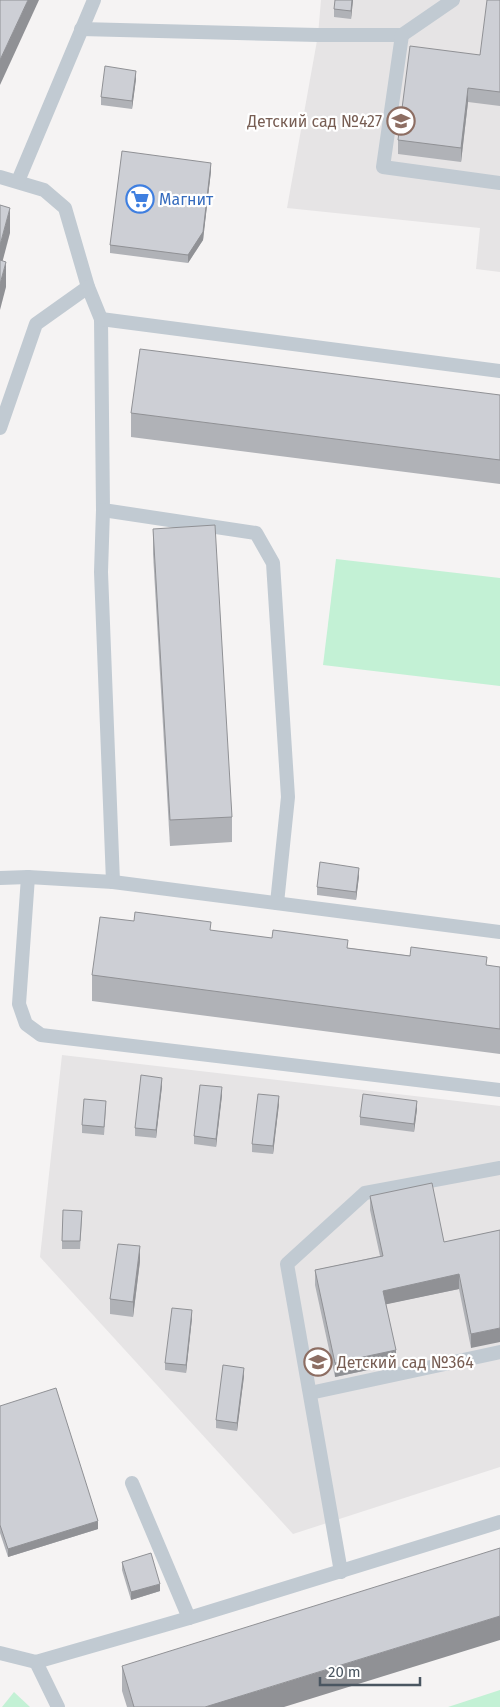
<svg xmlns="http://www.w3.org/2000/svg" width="500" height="1707" font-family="'Fira Sans',sans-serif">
	<rect width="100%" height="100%" fill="#f5f3f3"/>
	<g fill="#e6e4e5">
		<polygon points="321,0 500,0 500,272 476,269 480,228 287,208 318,35"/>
		<polygon points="62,1055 500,1106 500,1467 293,1534 40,1257"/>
	</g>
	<g fill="#c3f1d5">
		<polygon points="336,559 500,578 500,686 323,665"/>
		<polygon points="500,1690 500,1707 448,1707"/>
		<polygon points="14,1692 30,1707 2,1707"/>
	</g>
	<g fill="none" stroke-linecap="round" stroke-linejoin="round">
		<g stroke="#c1cad2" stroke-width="14">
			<polyline points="81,29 318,35 402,35 453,0"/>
			<polyline points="402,35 383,167 500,183"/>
			<polyline points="0,177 44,190 65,208 88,287 101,319 103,510 256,533 273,563 288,797 277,903"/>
			<polyline points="18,181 94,0"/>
			<polyline points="101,319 500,371"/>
			<polyline points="0,428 36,324 88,287"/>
			<polyline points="103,510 101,572 113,882"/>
			<polyline points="28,877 19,1004 26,1024 41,1035 500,1090"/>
			<polyline points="0,878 28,877 113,882 500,932"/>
			<polyline points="310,1393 500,1352"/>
			<polyline points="132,1483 189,1618"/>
			<polyline points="341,1572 287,1264 365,1193 500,1168"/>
			<polyline points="0,1653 36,1662 189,1618 500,1522"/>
			<polyline points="36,1662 58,1707"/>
		</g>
	</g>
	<g fill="#b0b2b7">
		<polygon points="353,0 351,19 334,17 334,9"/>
		<polygon points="500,0 500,106 468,102 461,162 398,154 398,140 480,55"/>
		<polygon points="136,79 132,109 101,105 101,97"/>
		<polygon points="211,171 203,240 188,263 110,253 110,245"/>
		<polygon points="500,395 500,484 131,437 131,413"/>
		<polygon points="153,529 232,817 232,842 170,846 153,554"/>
		<polygon points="359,876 356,900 317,895 317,887"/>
		<polygon points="134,921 500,967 500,1054 92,1001 92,975"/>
		<polygon points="162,1086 156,1138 135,1136 135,1128"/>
		<polygon points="222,1095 216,1147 194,1144 194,1136"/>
		<polygon points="279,1104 273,1154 252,1152 252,1144"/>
		<polygon points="106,1109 104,1135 82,1133 82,1125"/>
		<polygon points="417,1109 414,1132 360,1125 360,1117"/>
		<polygon points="370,1196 444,1242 500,1230 471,1348 459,1289 386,1304 396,1364 335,1377 315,1285 315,1270 380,1256 370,1210"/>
		<polygon points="82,1219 80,1249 62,1249 62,1241"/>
		<polygon points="140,1261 133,1317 110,1314 110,1299"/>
		<polygon points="192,1318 186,1373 165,1370 165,1363"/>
		<polygon points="244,1376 237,1431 216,1428 216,1420"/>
		<polygon points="0,1406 98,1529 8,1557 0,1533"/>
		<polygon points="122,1562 160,1591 131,1600 122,1570"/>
		<polygon points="122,1666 284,1707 127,1707 122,1691"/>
	</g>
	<g fill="#909195">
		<polygon points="28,0 39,0 0,85 0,60"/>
		<polygon points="352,0 353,0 351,19 351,11"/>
		<polygon points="136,71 136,79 132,109 132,101"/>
		<polygon points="468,88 468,102 461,162 461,148"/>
		<polygon points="211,163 211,171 203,240 188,263 188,255"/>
		<polygon points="10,208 10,233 0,271 0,245"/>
		<polygon points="6,262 6,287 0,310 0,284"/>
		<polygon points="359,868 359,876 356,900 356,892"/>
		<polygon points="162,1078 162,1086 156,1138 156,1130"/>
		<polygon points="222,1087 222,1095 216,1147 216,1139"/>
		<polygon points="279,1096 279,1104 273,1154 273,1146"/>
		<polygon points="417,1101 417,1109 414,1132 414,1124"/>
		<polygon points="140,1246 140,1261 133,1317 133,1302"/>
		<polygon points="459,1274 459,1289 383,1305 383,1291"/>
		<polygon points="192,1310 192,1318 186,1373 186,1365"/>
		<polygon points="500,1328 500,1342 471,1348 471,1334"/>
		<polygon points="396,1350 396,1364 335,1377 335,1363"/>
		<polygon points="244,1368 244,1376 237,1431 237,1423"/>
		<polygon points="98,1521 98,1529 8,1557 8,1549"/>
		<polygon points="160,1584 160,1591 131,1600 131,1592"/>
		<polygon points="500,1616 500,1640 284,1707 205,1707"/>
	</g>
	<g fill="#cdcfd5" stroke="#909195">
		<polygon points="0,0 28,0 0,60"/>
		<polygon points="335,0 352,0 351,11 334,9"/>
		<polygon points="487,0 500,0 500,92 468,88 461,148 398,140 410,46 480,55"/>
		<polygon points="105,66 136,71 132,101 101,97"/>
		<polygon points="122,151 211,163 203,232 188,255 110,245"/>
		<polygon points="0,205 10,208 0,245"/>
		<polygon points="0,260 6,262 0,284"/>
		<polygon points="140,349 500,395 500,460 131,413"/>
		<polygon points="215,525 232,817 170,820 153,529"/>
		<polygon points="320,862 359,868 356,892 317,887"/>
		<polygon points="135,912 211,922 210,930 272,938 273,930 348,940 347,948 410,956 411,947 487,957 486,965 500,967 500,1029 92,975 100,917 134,921"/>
		<polygon points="141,1075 162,1078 156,1130 135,1128"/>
		<polygon points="200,1085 222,1087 216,1139 194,1136"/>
		<polygon points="258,1094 279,1096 273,1146 252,1144"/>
		<polygon points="363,1094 417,1101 414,1124 360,1117"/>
		<polygon points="84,1099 106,1101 104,1127 82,1125"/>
		<polygon points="432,1183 444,1242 500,1230 500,1328 471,1334 459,1274 383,1291 396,1350 335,1363 315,1270 383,1256 370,1196"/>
		<polygon points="63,1210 82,1211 80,1241 62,1241"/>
		<polygon points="118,1244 140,1246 133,1302 110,1299"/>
		<polygon points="172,1308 192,1310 186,1365 165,1363"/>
		<polygon points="223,1365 244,1368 237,1423 216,1420"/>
		<polygon points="56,1388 98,1521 8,1549 0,1525 0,1406"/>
		<polygon points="500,1548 500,1616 205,1707 134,1707 122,1666"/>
		<polygon points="151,1553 160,1584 131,1592 122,1562"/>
	</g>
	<defs>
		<g id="school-ring" transform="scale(1.4375)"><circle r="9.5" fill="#fff" stroke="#8d6e63" stroke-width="1.5"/><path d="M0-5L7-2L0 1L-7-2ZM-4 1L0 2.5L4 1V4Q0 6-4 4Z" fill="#8d6e63"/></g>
		<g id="supermarket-ring" transform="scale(1.4375)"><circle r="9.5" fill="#fff" stroke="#3f7fe0" stroke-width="1.5"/><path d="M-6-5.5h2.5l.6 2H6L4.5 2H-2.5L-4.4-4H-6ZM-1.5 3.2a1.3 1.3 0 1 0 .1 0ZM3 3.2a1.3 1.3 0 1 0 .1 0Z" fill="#3f7fe0"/></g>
	</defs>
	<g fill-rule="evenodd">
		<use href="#school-ring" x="401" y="121"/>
		<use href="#supermarket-ring" x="140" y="199"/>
		<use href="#school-ring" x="318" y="1362"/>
	</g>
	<g text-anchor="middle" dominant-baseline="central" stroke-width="4.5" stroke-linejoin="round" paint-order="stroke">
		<g font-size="16" fill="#785e54" stroke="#fff" text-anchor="end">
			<text x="382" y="121">Детский сад №427</text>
			<text x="337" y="1362" text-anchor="start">Детский сад №364</text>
		</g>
		<g font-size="16" fill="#366cbe" stroke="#fff" text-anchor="start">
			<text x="159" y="199">Магнит</text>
		</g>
	</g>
	<path d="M320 1677v8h100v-8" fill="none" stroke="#4a5661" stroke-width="2.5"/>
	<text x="328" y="1677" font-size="15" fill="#4a5661" stroke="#ffffff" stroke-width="4" paint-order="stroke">20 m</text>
</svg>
